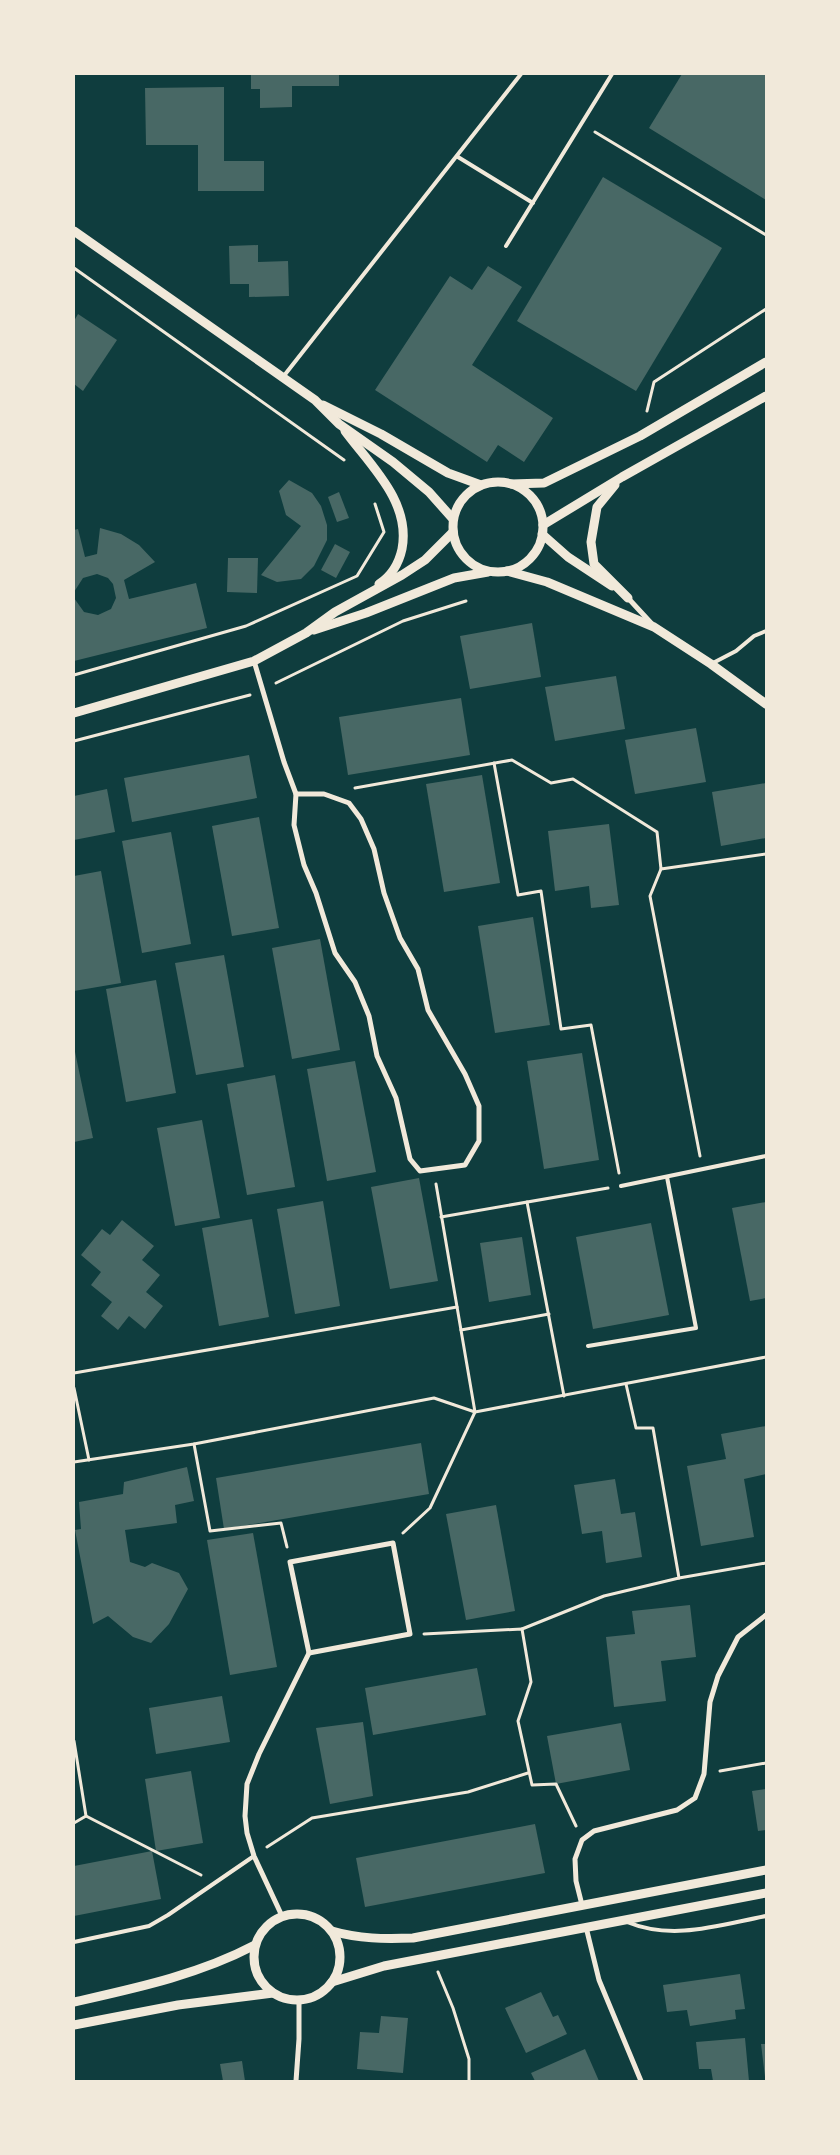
<svg xmlns="http://www.w3.org/2000/svg" width="840" height="2155" font-family="'Playfair Display',serif">
	<rect width="100%" height="100%" fill="#0f3d3e"/>
	<g fill="#486865">
		<polygon points="251,74 339,74 339,86 292,86 292,107 260,108 260,89 251,89"/>
		<polygon points="682,74 766,74 766,200 649,128"/>
		<polygon points="224,87 224,161 264,161 264,191 198,191 198,145 146,145 145,88"/>
		<polygon points="603,177 722,248 636,391 517,321"/>
		<polygon points="258,245 258,262 288,261 289,296 249,297 249,284 230,284 229,246"/>
		<polygon points="488,266 522,287 472,365 553,418 524,462 498,445 487,462 375,390 450,276 472,290"/>
		<polygon points="78,314 117,340 83,391 74,384 74,321"/>
		<polygon points="289,480 312,493 321,506 327,525 327,540 314,566 301,579 277,582 261,575 301,526 286,515 279,491"/>
		<polygon points="339,492 349,518 337,522 328,497"/>
		<polygon points="100,528 121,534 139,545 155,562 124,580 129,599 196,583 207,628 74,661 74,598 84,612 98,615 111,609 116,598 113,584 108,578 97,574 83,578 74,592 74,530 78,529 85,557 97,554"/>
		<polygon points="335,544 350,552 336,578 321,570"/>
		<polygon points="228,558 258,558 257,593 227,592"/>
		<polygon points="532,623 541,677 470,689 460,636"/>
		<polygon points="616,676 625,729 555,741 545,687"/>
		<polygon points="461,698 470,755 348,775 339,717"/>
		<polygon points="696,728 706,782 635,794 625,740"/>
		<polygon points="249,755 257,798 132,822 124,778"/>
		<polygon points="482,775 500,883 444,892 426,784"/>
		<polygon points="766,783 766,838 721,846 712,792"/>
		<polygon points="107,789 115,832 74,840 74,796"/>
		<polygon points="259,817 279,928 232,936 212,826"/>
		<polygon points="609,824 619,905 591,908 589,886 555,891 548,831"/>
		<polygon points="171,832 191,944 142,953 122,841"/>
		<polygon points="101,871 121,983 74,991 74,876"/>
		<polygon points="533,917 550,1025 495,1033 478,926"/>
		<polygon points="320,939 340,1050 292,1059 272,948"/>
		<polygon points="224,955 244,1067 196,1075 175,963"/>
		<polygon points="156,980 176,1093 126,1102 106,989"/>
		<polygon points="74,1047 93,1138 74,1142"/>
		<polygon points="582,1053 599,1160 544,1169 527,1061"/>
		<polygon points="355,1061 376,1172 327,1181 307,1069"/>
		<polygon points="275,1075 295,1187 247,1195 227,1084"/>
		<polygon points="202,1120 220,1218 175,1226 157,1128"/>
		<polygon points="419,1178 438,1281 390,1289 371,1187"/>
		<polygon points="323,1201 340,1306 295,1314 277,1209"/>
		<polygon points="766,1202 766,1298 750,1301 732,1208"/>
		<polygon points="252,1219 269,1317 219,1326 202,1228"/>
		<polygon points="122,1220 154,1246 142,1260 160,1275 146,1292 163,1306 145,1329 129,1316 118,1330 101,1316 112,1302 91,1285 101,1272 81,1255 102,1229 110,1235"/>
		<polygon points="651,1223 669,1315 593,1329 576,1237"/>
		<polygon points="522,1237 531,1295 489,1302 480,1243"/>
		<polygon points="766,1426 766,1474 744,1479 754,1537 701,1546 687,1466 726,1459 721,1434"/>
		<polygon points="421,1443 429,1494 224,1529 216,1478"/>
		<polygon points="187,1467 194,1501 175,1505 177,1523 125,1530 130,1562 145,1567 152,1563 179,1573 188,1589 169,1624 151,1643 133,1637 108,1616 93,1624 75,1530 81,1529 79,1502 123,1494 124,1482"/>
		<polygon points="615,1479 621,1514 635,1512 642,1557 606,1563 602,1531 582,1534 574,1485"/>
		<polygon points="496,1505 515,1611 466,1620 446,1514"/>
		<polygon points="253,1533 277,1667 230,1675 207,1540"/>
		<polygon points="690,1605 696,1657 661,1661 666,1701 614,1707 606,1637 635,1634 632,1611"/>
		<polygon points="477,1668 486,1715 373,1735 365,1688"/>
		<polygon points="222,1696 230,1742 156,1754 149,1708"/>
		<polygon points="363,1722 373,1796 330,1804 316,1728"/>
		<polygon points="621,1723 630,1770 556,1784 547,1736"/>
		<polygon points="191,1771 203,1843 156,1851 145,1779"/>
		<polygon points="766,1789 766,1830 758,1831 752,1791"/>
		<polygon points="535,1824 545,1873 365,1907 356,1858"/>
		<polygon points="152,1851 161,1899 74,1916 74,1866"/>
		<polygon points="740,1974 745,2009 735,2010 736,2019 690,2026 687,2010 667,2012 663,1985"/>
		<polygon points="541,1992 553,2017 558,2015 567,2034 526,2053 505,2008"/>
		<polygon points="381,2016 408,2018 403,2073 357,2069 360,2032 379,2033"/>
		<polygon points="745,2038 749,2081 713,2081 711,2069 699,2069 696,2042"/>
		<polygon points="761,2044 766,2044 766,2077 765,2077"/>
		<polygon points="585,2049 599,2081 535,2081 531,2073"/>
		<polygon points="242,2061 245,2081 223,2081 220,2064"/>
	</g>
	<g fill="none" stroke-linecap="round" stroke-linejoin="round">
		<g stroke="#f1e9da" stroke-width="3">
			<polyline points="595,132 766,235"/>
			<polyline points="74,268 344,460"/>
			<polyline points="647,411 654,382 766,309"/>
			<polyline points="74,675 246,626 357,576 384,532 375,504"/>
			<polyline points="276,683 403,621 466,601"/>
			<polyline points="74,741 250,695"/>
			<polyline points="494,763 518,895 541,891 561,1029 591,1025 619,1173"/>
			<polyline points="355,788 512,760 551,783 573,779 657,832 661,869 766,854"/>
			<polyline points="661,869 650,896 700,1156"/>
			<polyline points="527,1202 564,1396"/>
			<polyline points="441,1217 608,1188"/>
			<polyline points="461,1330 549,1314"/>
			<polyline points="74,1373 457,1307"/>
			<polyline points="626,1384 636,1428 653,1428 679,1578 766,1563"/>
			<polyline points="74,1388 89,1460"/>
			<polyline points="194,1444 210,1531 281,1523 287,1547"/>
			<polyline points="74,1462 194,1444 434,1398 475,1412 766,1357"/>
			<polyline points="403,1533 430,1508 475,1412 436,1184"/>
			<polyline points="522,1629 604,1596 679,1578"/>
			<polyline points="424,1634 522,1629 531,1682 518,1721 532,1785 556,1784 576,1826"/>
			<polyline points="74,1741 86,1816 74,1823"/>
			<polyline points="720,1771 766,1763"/>
			<polyline points="86,1816 201,1875"/>
			<polyline points="267,1847 312,1818 468,1792 528,1773"/>
			<polyline points="438,1972 453,2008 469,2059 469,2081"/>
		</g>
		<g stroke="#f1e9da" stroke-width="4">
			<polyline points="458,157 533,203"/>
			<polyline points="506,246 612,74"/>
			<polyline points="283,377 521,74"/>
			<polyline points="711,664 736,651 754,636 766,631"/>
			<polyline points="621,1186 766,1156"/>
			<polyline points="588,1346 696,1328 667,1177"/>
			<path d="M627,1922C673,1941 719,1925 766,1916"/>
			<polyline points="74,1942 149,1926 168,1915 254,1856"/>
		</g>
		<g stroke="#f1e9da" stroke-width="5">
			<polyline points="628,598 652,624"/>
			<polyline points="254,661 284,762 296,794"/>
			<polygon points="296,794 324,794 349,803 361,819 374,849 384,893 400,938 418,969 428,1010 465,1074 479,1106 479,1141 465,1165 420,1171 410,1159 396,1098 377,1056 369,1016 355,982 335,953 316,893 304,865 294,825"/>
			<polygon points="393,1543 410,1634 309,1653 290,1562"/>
			<polyline points="582,1905 576,1881 575,1859 582,1840 594,1831 677,1810 695,1798 704,1774 710,1702 718,1676 738,1637 766,1615"/>
			<polyline points="282,1916 254,1856 247,1833 245,1816 247,1784 259,1754 309,1653"/>
			<polyline points="586,1927 599,1980 641,2081"/>
			<polyline points="296,2081 299,2039 299,2000"/>
		</g>
		<g stroke="#f1e9da" stroke-width="9">
			<polyline points="74,231 315,400 339,424 393,462 429,492 453,519"/>
			<polyline points="323,405 381,434 448,473 481,485"/>
			<path d="M345,431C371,466 411,502 402,549C399,563 391,576 379,584"/>
			<circle cx="498" cy="527" r="45"/>
			<polyline points="511,484 544,483 640,436 766,362"/>
			<polyline points="615,485 597,507 591,542 594,564 628,598"/>
			<polyline points="543,525 622,477 766,396"/>
			<polyline points="542,534 568,557 612,586"/>
			<polyline points="507,571 547,582 654,627 711,664 766,704"/>
			<polyline points="314,630 366,613 454,578 488,572"/>
			<polyline points="74,713 254,661 306,633 335,612 402,575 425,560 453,532"/>
			<circle cx="297" cy="1957" r="43"/>
			<path d="M332,1931C359,1939 384,1939 413,1938L766,1870"/>
			<polyline points="332,1982 384,1966 766,1893"/>
			<path d="M74,2002C136,1988 198,1975 255,1945"/>
			<polyline points="74,2025 178,2005 273,1993"/>
		</g>
	</g>
	<rect width="840" height="2155" fill="none" stroke="#f1e9da" stroke-width="150"/>
</svg>
